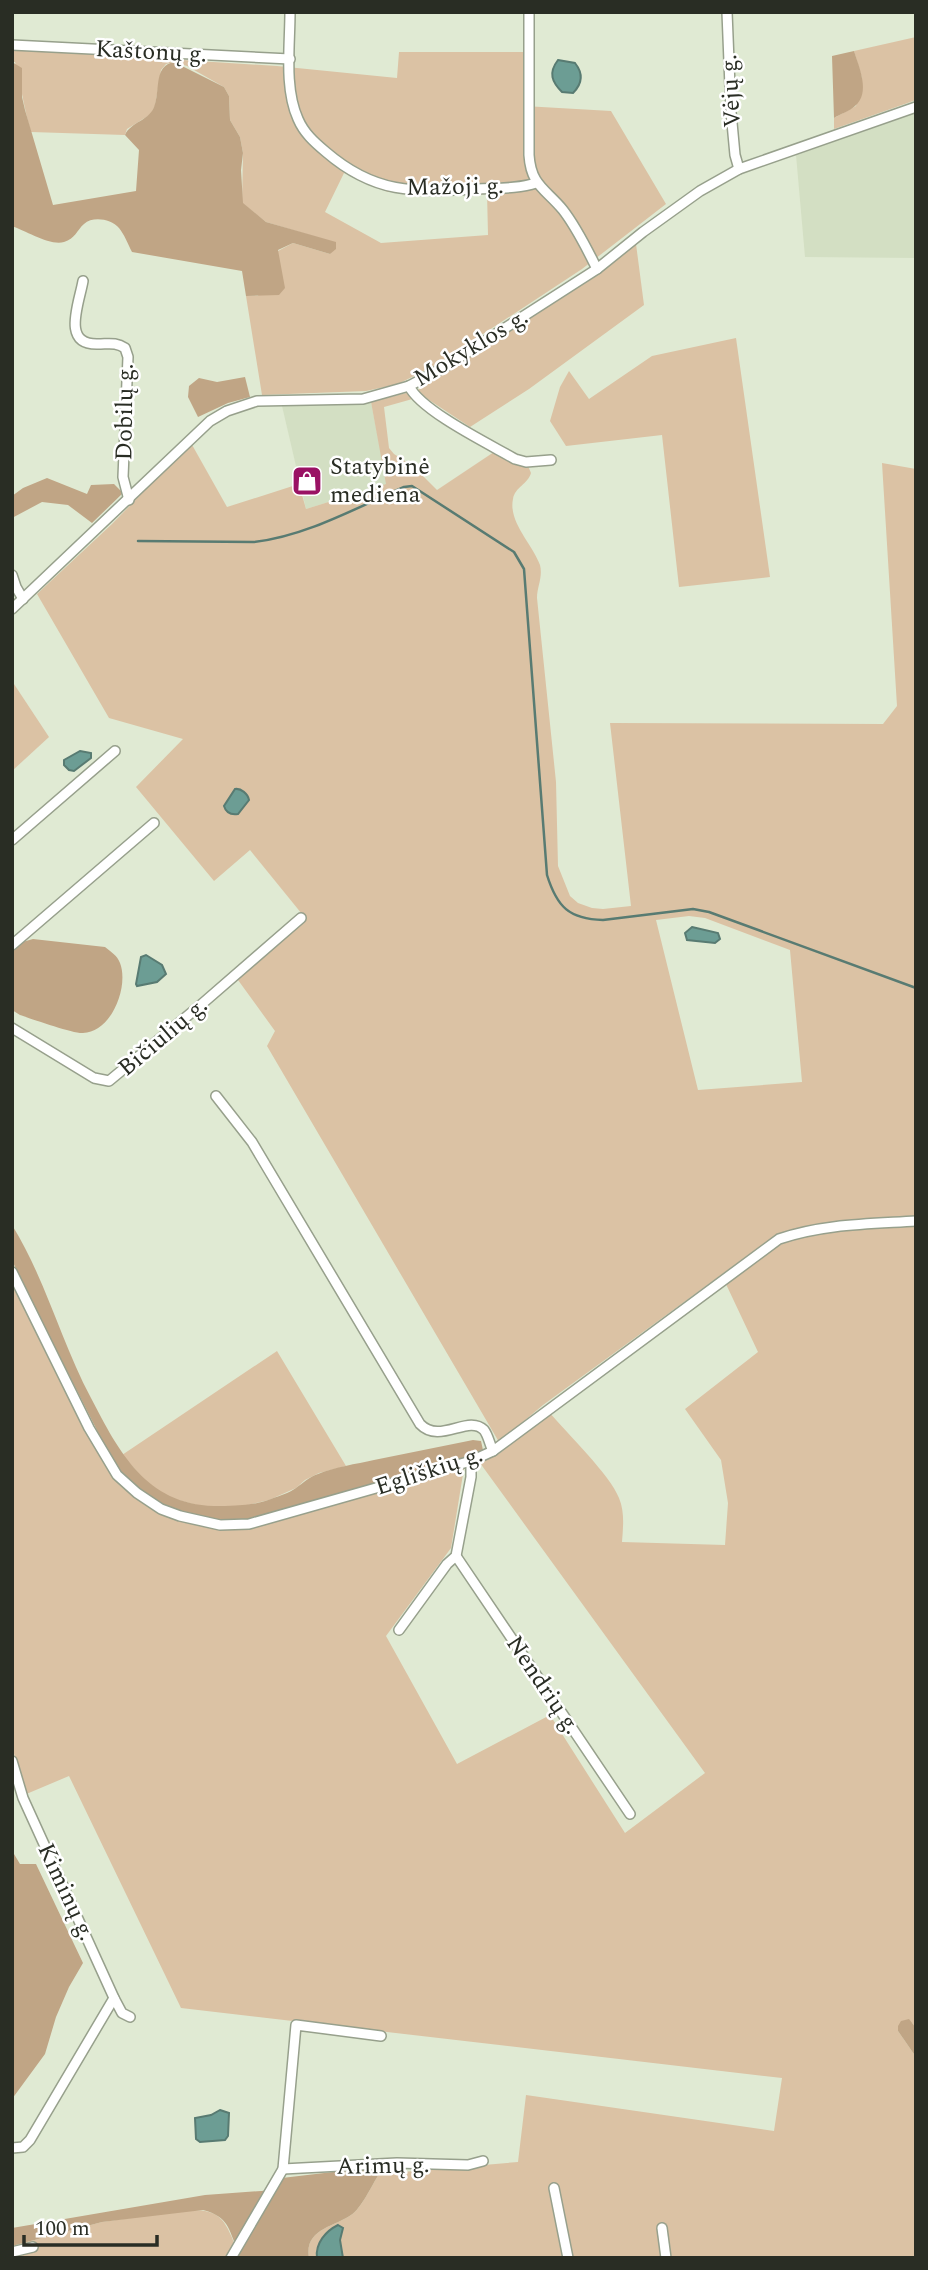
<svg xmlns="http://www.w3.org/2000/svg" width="928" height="2270" font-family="Spectral,serif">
	<rect width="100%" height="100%" fill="#e0ead3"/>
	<g fill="#d3dfc3">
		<polygon points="916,113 916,258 805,257 796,155"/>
		<polygon points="371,402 387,484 306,509 282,406"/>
	</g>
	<g fill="#dbc2a4" fill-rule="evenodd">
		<polygon points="916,37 916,100 834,129 834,118 856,106 862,78 854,51"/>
		<path d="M12,49L277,66L397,78L399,52H524V106L611,111L666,204L582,269L436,365L398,384L366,391L262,395L246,296H258L278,251L293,243L330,254L336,243L266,222L242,203L243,153L240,137L230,120L229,96L224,87L187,66L174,62L166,64L161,70L155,106L151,114L127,129L125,135L31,132C24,109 21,85 15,62H12ZM344,173L388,192H487L488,235L381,243L325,212Z"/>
		<path d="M636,244L644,305L529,389L470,427L423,396L384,407L389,448L394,454L413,466L437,490L494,452L510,462L528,466L531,473C528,484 515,487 513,499C508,522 533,545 540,565C543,577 537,587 537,598L556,782L558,866L570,896L578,903L592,908L603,909L631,906L610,723L883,724L897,706L882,463L916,469V1219C867,1222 815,1219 769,1240L543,1405L499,1442L267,1046L275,1031L238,980L306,919L250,850L214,881L136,787L183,739L109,718L37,594L112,524L191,443L227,507L299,484L306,509L386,484L371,402L418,390L593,278ZM689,916L705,918L790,950L802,1082L698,1090L656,920Z"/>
		<polygon points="736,338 770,577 679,587 662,435 566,446 550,421 560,387 569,371 589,399 652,356"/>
		<polygon points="12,681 49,737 12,771"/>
		<path d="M916,1226V2028L912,2023L898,2031L916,2057V2258H309C304,2229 334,2227 351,2215C361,2209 372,2185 379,2174L518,2162L526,2095L774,2131L782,2078L181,2008L69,1776L24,1795L12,1745V1284L83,1423L112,1475L123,1488L154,1510L203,1526L225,1529L269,1523L419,1478L464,1468L451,1548L386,1636L457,1764L550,1715L625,1833L705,1773L480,1463L500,1453L549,1412C566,1432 611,1476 619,1498C625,1512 623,1528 622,1542L725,1545L728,1503L721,1460L685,1409L758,1352L725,1282C744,1268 763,1251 785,1241C818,1226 878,1228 916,1226Z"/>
		<polygon points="277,1351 346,1466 319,1473 305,1480 296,1488 269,1500 239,1507 200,1506 171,1498 149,1485 122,1455"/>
		<path d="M187,2210C223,2209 225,2221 238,2252L235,2258H12V2246L102,2222Z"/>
	</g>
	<g fill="#c0a585">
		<path d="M854,51C859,67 871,93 855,106C850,111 840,114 834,118L832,56Z"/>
		<path d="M12,62L22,68V97L25,110L53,205L136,191L139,150L125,135C131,121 151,121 155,104C160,88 154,66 174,62L224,87L229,96L230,120L240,137L243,153L241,170L243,203L266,222L336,242V249L330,254L293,243L278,250L285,288L279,295L246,296L242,271L132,252C128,244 124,234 119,228C111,219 93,216 84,224C77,230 75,239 64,242C50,246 26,231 12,226Z"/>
		<polygon points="245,377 250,397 228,403 198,417 188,397 189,386 199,378 217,382"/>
		<polygon points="47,478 87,494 91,485 114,484 123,493 92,523 68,505 42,502 12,518 12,496 23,488"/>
		<path d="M33,939L105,947C111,952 117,955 120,963C129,986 112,1032 83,1033C74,1034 32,1019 20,1015L12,1010V949L19,943Z"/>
		<path d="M12,1225C46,1280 61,1342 91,1398C119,1452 146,1504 214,1506C234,1506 253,1506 271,1499C279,1496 289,1493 296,1488C303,1483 309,1477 318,1474C335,1467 356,1464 374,1460C407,1453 440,1447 473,1440L481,1441L483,1450L472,1456L265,1516C253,1518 240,1521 227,1521C186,1521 142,1499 116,1468L20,1278L12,1260Z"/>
		<polygon points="14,1854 20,1864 36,1864 83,1963 69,1987 56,2017 45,2054 12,2099 12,1857"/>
		<polygon points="909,2019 916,2028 916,2057 898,2031 898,2026 901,2021"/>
		<path d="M358,2169L374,2171L379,2174C372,2185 361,2209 351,2215C334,2227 304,2229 309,2258H236L238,2251C228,2228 229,2217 203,2210L102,2222L12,2246V2228L205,2195L275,2190L282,2178Z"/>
	</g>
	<g fill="#6c9d94" stroke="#587b72" stroke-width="2">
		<path d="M558,60L575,63C583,73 583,83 573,93L562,92C552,82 548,73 558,60Z"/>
		<polygon points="80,751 91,753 91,758 74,771 69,770 64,765 64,760"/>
		<path d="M235,789C241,788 248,794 249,800L238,814C231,815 226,813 224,806Z"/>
		<polygon points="692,927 718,933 720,939 715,943 687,940 685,933"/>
		<polygon points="146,955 162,965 166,974 157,982 137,986 136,984 141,957"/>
		<polygon points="220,2110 229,2113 228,2136 225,2140 200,2142 196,2139 195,2118 211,2115"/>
		<path d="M338,2225L343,2228L340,2240L343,2258H317C315,2243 326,2231 338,2225Z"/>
	</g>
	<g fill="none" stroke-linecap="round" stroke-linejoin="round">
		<path stroke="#587b72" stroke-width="2.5" d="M138,541L254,542C306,536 356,508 404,487L412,486L514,552L524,569L547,875C557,907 569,919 603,920L693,909L709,912L916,988"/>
		<g stroke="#97a08c" stroke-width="12">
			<g id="minor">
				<path d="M290,12C290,46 284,88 298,119C304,133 314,142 326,152C376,195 415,192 477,189C497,188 518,189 536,183"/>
				<path d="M529,12V155C531,186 546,189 563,210C577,228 587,249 597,269"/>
				<polyline points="727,12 731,112 735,155 739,169"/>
				<polyline points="12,45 290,59"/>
				<path d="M83,281C79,304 61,345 98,344C109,344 116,342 125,348L128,357L123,477L129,500"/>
				<path d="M409,386C421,411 489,444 515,459L526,462L551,460"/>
				<polyline points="12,575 16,587 23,599"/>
				<polyline points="12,609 210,421 227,411 257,401 363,399 409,386 443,368 597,269 643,232 700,191 739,169 916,107"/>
				<polyline points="12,840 115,751"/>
				<polyline points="12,945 154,823"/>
				<polyline points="12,1028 94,1078 109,1081 203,1003 301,918"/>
				<path d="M216,1096L252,1142L420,1424C440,1445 468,1414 484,1430C488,1435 490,1445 493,1451"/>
				<path d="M12,1272L89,1428L117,1475L137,1493L161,1509L180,1516L220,1525L249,1524L471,1461L493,1451L779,1239C823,1224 869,1224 916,1221"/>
				<polyline points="456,1556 630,1814"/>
				<polyline points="399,1630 447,1564 456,1556 471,1477 471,1461"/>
				<polyline points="12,1761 23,1798 114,1998 122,2013 130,2017"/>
				<polyline points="12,2148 23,2147 30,2140 114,1998"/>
				<polyline points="283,2169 397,2163 468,2165 483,2161"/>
				<polyline points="554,2188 568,2258"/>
				<polyline points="662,2228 666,2258"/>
				<polyline points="12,2252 33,2247"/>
				<polyline points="231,2258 283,2169 296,2025 381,2036"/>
			</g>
		</g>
		<use href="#minor" stroke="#fff" stroke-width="9"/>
	</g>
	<defs>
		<g id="shop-square" transform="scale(1.575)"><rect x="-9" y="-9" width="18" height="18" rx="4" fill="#9a1264" stroke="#fff"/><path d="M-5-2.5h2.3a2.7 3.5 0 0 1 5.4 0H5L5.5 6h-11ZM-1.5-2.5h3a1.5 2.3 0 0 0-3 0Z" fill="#fff"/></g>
	</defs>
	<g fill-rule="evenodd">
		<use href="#shop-square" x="307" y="481"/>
	</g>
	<g text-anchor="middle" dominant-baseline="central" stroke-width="5" stroke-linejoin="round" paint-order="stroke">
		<g font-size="24" fill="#292d24" stroke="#fff">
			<text transform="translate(151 52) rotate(3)">Kaštonų g.</text>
			<text transform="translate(731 91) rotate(-93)">Vėjų g.</text>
			<text transform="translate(455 187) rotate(-1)">Mažoji g.</text>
			<text transform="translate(471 348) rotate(-31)">Mokyklos g.</text>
			<text transform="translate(125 412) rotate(-89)">Dobilų g.</text>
			<text transform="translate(163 1037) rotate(-40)">Bičiulių g.</text>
			<text transform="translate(429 1471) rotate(-18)">Egliškių g.</text>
			<text transform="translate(543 1685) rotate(56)">Nendrių g.</text>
			<text transform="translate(66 1892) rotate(65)">Kiminų g.</text>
			<text transform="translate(383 2166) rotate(-1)">Arimų g.</text>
		</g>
		<g font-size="24" fill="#292d24" stroke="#fff" text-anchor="start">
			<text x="330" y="467">Statybinė<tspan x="330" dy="28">mediena</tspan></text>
		</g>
	</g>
	<rect width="928" height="2270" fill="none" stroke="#292d24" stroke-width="28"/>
	<path d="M24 2235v10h133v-10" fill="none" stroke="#292d24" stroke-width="3.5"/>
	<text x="35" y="2235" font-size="21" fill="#292d24" stroke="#ffffff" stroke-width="5" paint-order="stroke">100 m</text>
</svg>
